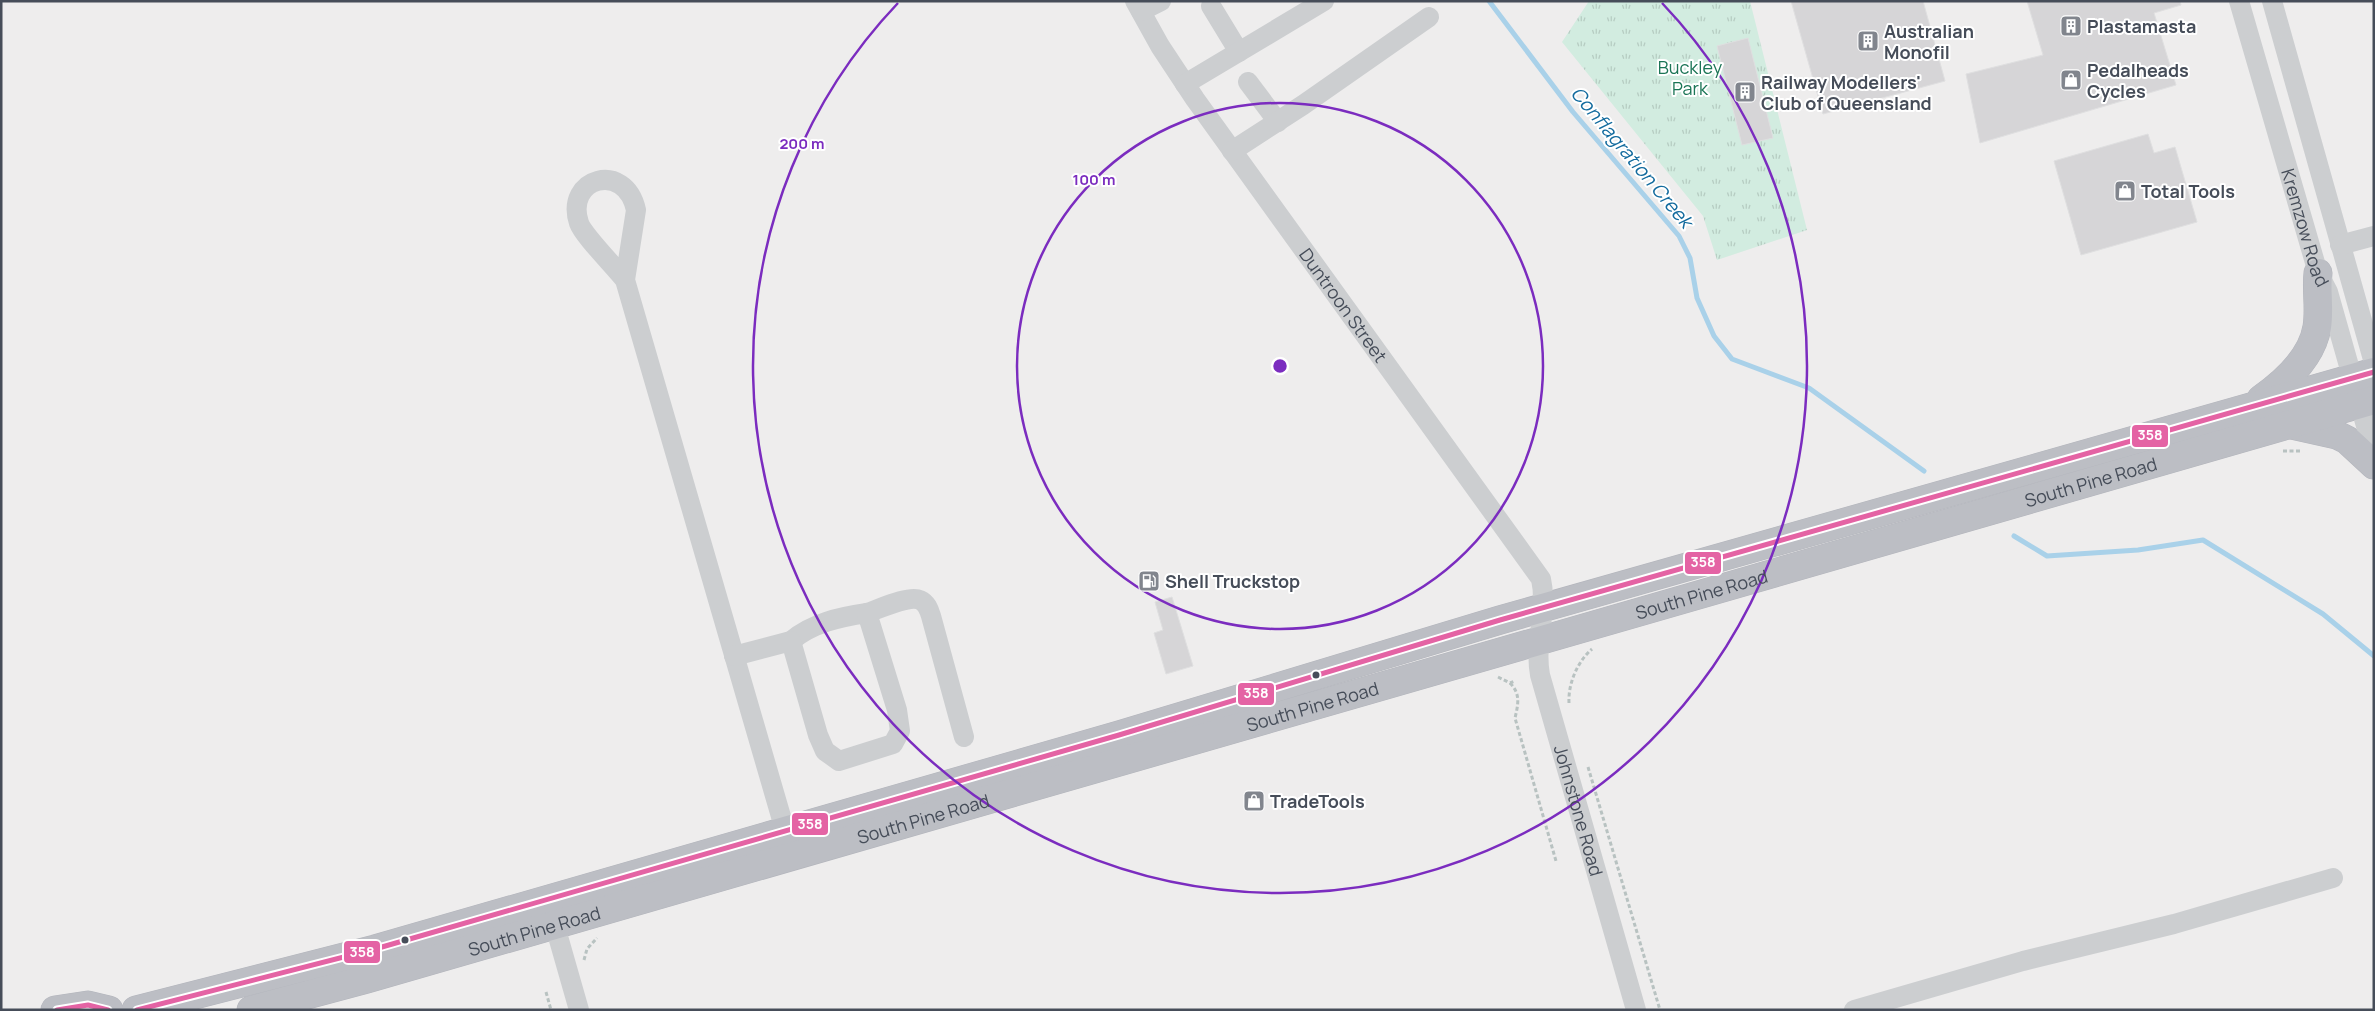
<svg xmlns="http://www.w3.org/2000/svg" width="2375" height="1011" font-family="Manrope,sans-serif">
	<defs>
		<pattern id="park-tufts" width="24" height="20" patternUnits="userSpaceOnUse" patternTransform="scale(1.25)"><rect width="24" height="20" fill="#d2ece0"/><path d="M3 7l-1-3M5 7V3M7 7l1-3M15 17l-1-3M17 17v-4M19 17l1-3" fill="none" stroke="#b6ccc2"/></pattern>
	</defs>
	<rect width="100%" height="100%" fill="#eeeded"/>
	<polygon fill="url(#park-tufts)" points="1589,1 1750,1 1807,230 1717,260 1703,216 1562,42"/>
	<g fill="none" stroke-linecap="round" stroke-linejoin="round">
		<g stroke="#a9d1e9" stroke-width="5">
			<polyline points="1489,1 1573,112 1679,236 1690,258 1697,298 1714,336 1732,359 1809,388 1924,471"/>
			<polyline points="2014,536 2047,556 2138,550 2203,540 2323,614 2374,656"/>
		</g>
	</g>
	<g fill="#d6d5d7" stroke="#dfdfe0">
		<polygon points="1791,1 1923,1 1945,81 1823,114"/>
		<polygon points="2027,1 2180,1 2181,5 2154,13 2176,85 1980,143 1966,74 2043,55"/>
		<polygon points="1748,38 1773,138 1742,145 1717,46"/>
		<polygon points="2148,134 2154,153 2175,147 2197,222 2081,255 2054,161"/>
		<polygon points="1172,597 1193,666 1166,674 1154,633 1163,630 1155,602"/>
	</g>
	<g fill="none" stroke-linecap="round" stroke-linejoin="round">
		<g stroke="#b3b5bc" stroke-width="29">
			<g id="highway">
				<path d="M2261,399C2285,382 2312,358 2317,327C2320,309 2316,291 2318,273"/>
				<polyline points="2292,425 2337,435 2347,440 2374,465"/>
				<polyline points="55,1010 88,1005 109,1010"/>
				<polyline points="136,1010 375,949 1119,735 1500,620 2374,372"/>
				<path id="s3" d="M251,1010L367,979L2374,400"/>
			</g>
		</g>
		<g stroke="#b8c2c1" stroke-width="3" stroke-dasharray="4 2.5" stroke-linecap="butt">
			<polyline points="2283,451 2301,451"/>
			<polyline points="1498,677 1510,683 1515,681"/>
			<path d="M1510,683C1521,694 1518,705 1515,718L1556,861"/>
			<path d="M1569,703C1568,684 1577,662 1592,649"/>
			<polyline points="1588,767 1660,1010"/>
			<polyline points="584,960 587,949 597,938"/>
			<polyline points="546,992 551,1010"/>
		</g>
		<g stroke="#ccced0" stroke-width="20">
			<path id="s1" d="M1135,1L1160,46L1195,99L1541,579C1548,610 1534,643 1540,675L1636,1010"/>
			<path id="s2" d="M2239,1L2318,273L2328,292L2374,454"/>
			<polyline points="2272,1 2374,363"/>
			<polyline points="1211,6 1239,52"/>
			<polyline points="1141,11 1161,1"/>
			<polyline points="1248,82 1278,122"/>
			<polyline points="1185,84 1324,1"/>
			<polyline points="1232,151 1303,105 1429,17"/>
			<polyline points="2340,245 2374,236"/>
			<path d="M625,280L636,210C625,160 564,178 579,223C583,235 615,267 625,280L789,844"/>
			<path d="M791,641C812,623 840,617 867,613"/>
			<path d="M734,656L791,641L818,735L825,751L839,761L893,744L900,731L897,710L867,613C879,609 909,595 920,600C927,603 929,610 931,616L964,737"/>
			<polyline points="551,912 579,1010"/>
			<polyline points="1854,1010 2023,961 2174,924 2333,878"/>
		</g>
		<use href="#highway" stroke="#bcbec4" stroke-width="28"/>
		<g stroke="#fff" stroke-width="9">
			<g id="bus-1">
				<polyline points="57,1010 88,1005 108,1010"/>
				<polyline points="137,1010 375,949 1119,735 1500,620 2374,372"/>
			</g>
		</g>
		<use href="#bus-1" stroke="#e463a4" stroke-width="5"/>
	</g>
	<g fill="none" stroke="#7b2cbf" stroke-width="2.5">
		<circle cx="1280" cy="366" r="263"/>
		<path d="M1662 3A527 527 0 1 1 898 3"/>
	</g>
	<defs>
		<g id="building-square" transform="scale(1.125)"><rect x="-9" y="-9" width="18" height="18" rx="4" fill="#81858d" stroke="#fff"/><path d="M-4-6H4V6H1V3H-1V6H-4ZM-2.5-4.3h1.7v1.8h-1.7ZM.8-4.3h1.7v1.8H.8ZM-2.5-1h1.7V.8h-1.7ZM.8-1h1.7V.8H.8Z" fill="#fff"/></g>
		<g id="shop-square" transform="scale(1.125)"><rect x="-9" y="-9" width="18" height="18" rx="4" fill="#81858d" stroke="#fff"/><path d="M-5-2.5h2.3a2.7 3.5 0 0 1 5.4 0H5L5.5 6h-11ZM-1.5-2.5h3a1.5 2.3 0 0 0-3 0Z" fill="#fff"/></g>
		<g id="fuel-square" transform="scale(1.125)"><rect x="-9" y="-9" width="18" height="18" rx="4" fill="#81858d" stroke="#fff"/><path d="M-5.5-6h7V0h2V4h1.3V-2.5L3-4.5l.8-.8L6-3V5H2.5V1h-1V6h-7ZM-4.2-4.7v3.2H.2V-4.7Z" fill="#fff"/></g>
	</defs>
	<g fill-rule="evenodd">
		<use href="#building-square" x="2071" y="26"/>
		<use href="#building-square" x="1868" y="41"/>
		<use href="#shop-square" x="2071" y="80"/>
		<use href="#building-square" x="1745" y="92"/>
		<use href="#shop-square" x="2125" y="191"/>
		<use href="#fuel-square" x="1149" y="581"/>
		<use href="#shop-square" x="1254" y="801"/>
	</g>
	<g fill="#464d59" stroke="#fff" stroke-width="2">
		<circle cx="1316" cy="675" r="4.5"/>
		<circle cx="405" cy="940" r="4.5"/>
	</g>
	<g text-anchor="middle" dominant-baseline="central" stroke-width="4" stroke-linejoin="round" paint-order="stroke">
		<g font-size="18" font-weight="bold" fill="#464d59" stroke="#fff" text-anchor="start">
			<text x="2087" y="26">Plastamasta</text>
			<text x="1884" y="31">Australian<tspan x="1884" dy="21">Monofil</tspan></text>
			<text x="2087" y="70">Pedalheads<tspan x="2087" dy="21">Cycles</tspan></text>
			<text x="1761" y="82">Railway Modellers'<tspan x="1761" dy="21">Club of Queensland</tspan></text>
			<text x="2141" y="191">Total Tools</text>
			<text x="1165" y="581">Shell Truckstop</text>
			<text x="1270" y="801">TradeTools</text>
		</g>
		<g font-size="18" fill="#1b7556" stroke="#fff">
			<text x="1690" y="67">Buckley<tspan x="1690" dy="21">Park</tspan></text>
		</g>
		<g font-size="18" fill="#464d59" stroke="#fff">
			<text stroke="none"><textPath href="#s2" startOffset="236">Kremzow Road</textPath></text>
			<text stroke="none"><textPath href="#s1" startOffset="369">Duntroon Street</textPath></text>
			<text stroke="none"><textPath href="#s3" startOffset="1914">South Pine Road</textPath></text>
			<text stroke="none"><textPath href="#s3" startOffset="1509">South Pine Road</textPath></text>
			<text stroke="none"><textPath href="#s3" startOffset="1104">South Pine Road</textPath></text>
			<text stroke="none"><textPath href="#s1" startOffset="944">Johnstone Road</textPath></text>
			<text stroke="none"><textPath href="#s3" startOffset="699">South Pine Road</textPath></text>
			<text stroke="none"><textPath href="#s3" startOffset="294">South Pine Road</textPath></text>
		</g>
		<g font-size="19" font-style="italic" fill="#136b9e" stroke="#fff">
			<text transform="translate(1632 157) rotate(50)">Conflagration Creek</text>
		</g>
	</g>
	<circle cx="1280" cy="366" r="8" fill="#7b2cbf" stroke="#fff" stroke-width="2.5"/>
	<g font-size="15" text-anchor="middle" font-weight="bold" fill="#7b2cbf" stroke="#fff" stroke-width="4" stroke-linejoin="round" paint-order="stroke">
		<text x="802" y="149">200 m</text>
		<text x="1094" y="185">100 m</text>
	</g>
	<g stroke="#fff" stroke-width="2">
		<rect x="2131" y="424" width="38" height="24" rx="5" fill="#e463a4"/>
		<rect x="1684" y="551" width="38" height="24" rx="5" fill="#e463a4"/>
		<rect x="1237" y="682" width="38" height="24" rx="5" fill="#e463a4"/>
		<rect x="791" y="812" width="38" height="24" rx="5" fill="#e463a4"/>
		<rect x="343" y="940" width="38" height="24" rx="5" fill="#e463a4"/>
	</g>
	<g font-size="14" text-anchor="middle" font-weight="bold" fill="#fff">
		<text x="2150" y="440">358</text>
		<text x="1703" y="567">358</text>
		<text x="1256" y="698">358</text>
		<text x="810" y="829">358</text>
		<text x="362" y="957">358</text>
	</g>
	<rect width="2375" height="1011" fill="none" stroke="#464d59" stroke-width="5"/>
</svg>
